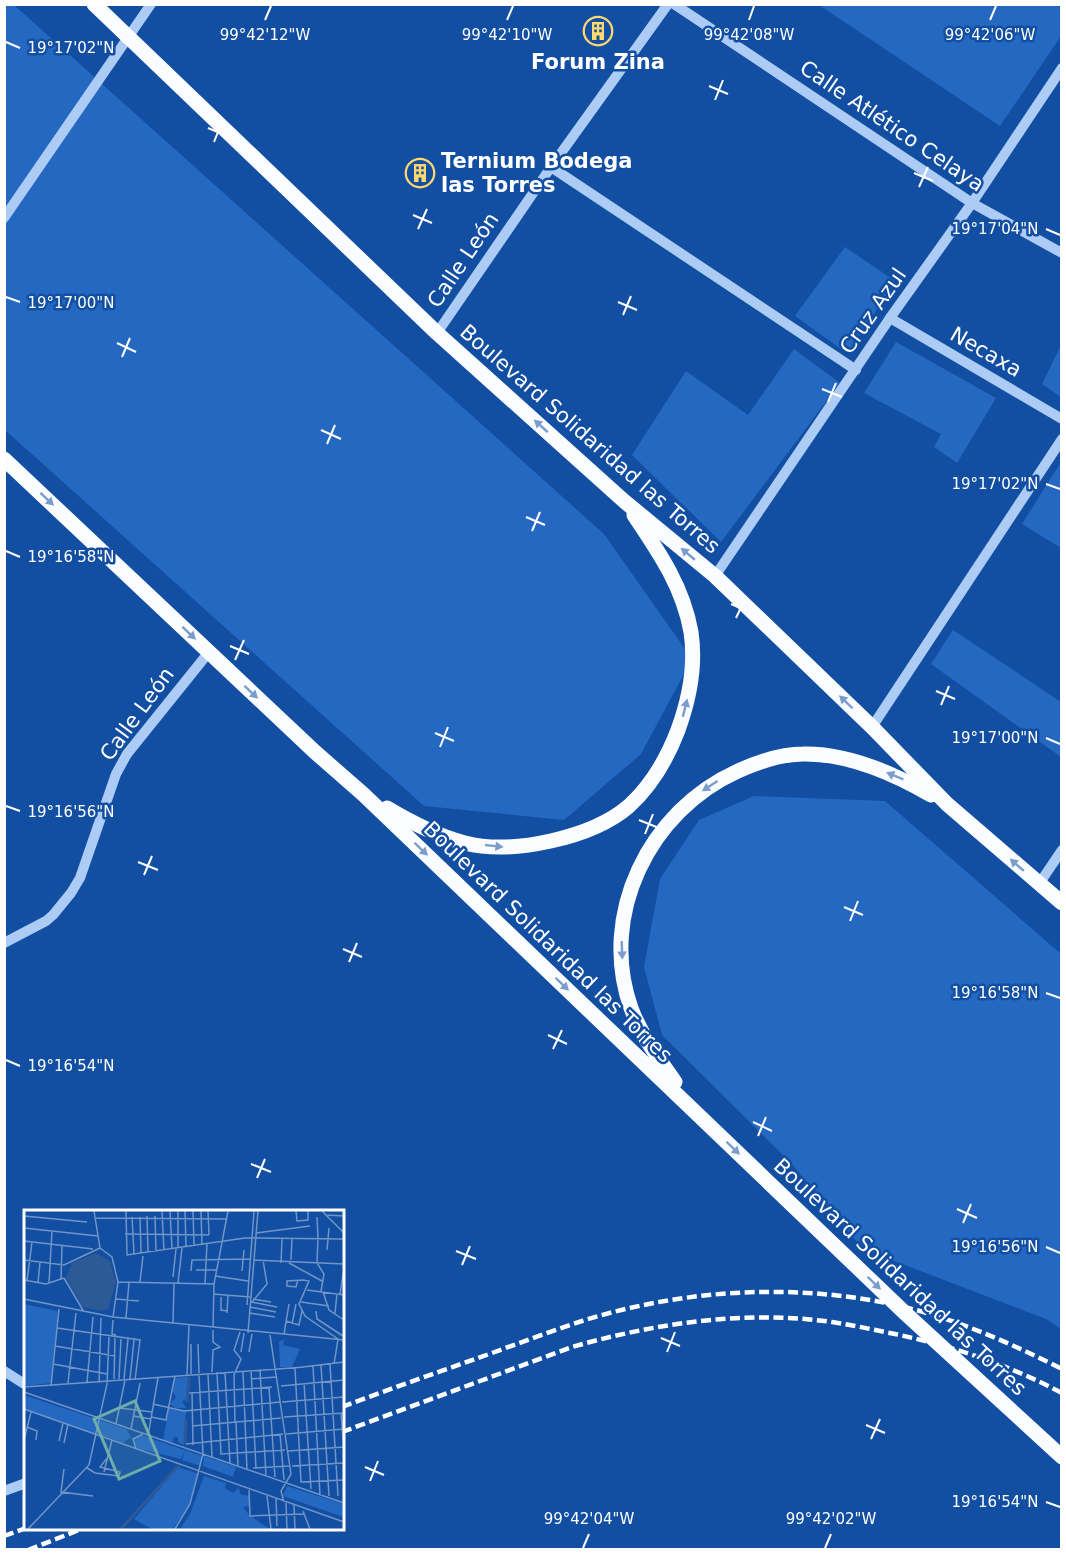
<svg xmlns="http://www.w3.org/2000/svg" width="1066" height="1554" font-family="'DejaVu Sans',sans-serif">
	<rect width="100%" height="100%" fill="#124fa2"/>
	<g fill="#2468c1">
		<polygon points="13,4 604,534 692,659 641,754 564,820 424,806 5,430 4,5"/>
		<polygon points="819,5 1061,5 1061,36 1000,126"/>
		<polygon points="845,247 895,281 848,354 795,316"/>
		<polygon points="896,342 996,398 957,463 934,447 941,434 864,393"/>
		<polygon points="1061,345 1061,397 1042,384"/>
		<polygon points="794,349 840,383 721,542 632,455 686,371 748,415"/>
		<polygon points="1061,462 1061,548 1022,524"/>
		<polygon points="953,630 1061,702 1061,757 931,664"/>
		<polygon points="754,796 885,801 1061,954 1061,1329 1046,1319 863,1249 790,1162 662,1035 644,967 660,879 699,820"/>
	</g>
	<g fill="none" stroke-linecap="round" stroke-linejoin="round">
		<g stroke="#acccf5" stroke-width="10">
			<polyline points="674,4 972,203 1062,253"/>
			<polyline points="551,167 856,370"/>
			<polyline points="4,218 151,4"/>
			<polyline points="890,318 1062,419"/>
			<polyline points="437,333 551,167 668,4"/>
			<polyline points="715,576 890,318 972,203 1062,68"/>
			<polyline points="872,727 1062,439"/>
			<polyline points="1039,884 1062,850"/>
			<polyline points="4,943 46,921 53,915 71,893 80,878 116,774 127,754 209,652"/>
			<polyline points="4,1371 26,1385"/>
			<polyline points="4,1491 26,1483"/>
		</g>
		<g stroke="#fafcff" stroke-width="15">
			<polyline points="94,4 437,333 624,501 715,576 872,727 947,804 1062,903"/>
			<polyline points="4,459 315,752 363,794 905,1313 1062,1457"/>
			<path d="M387,808C412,823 437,836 465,843C512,855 592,838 629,806C652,785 667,759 678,730C689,700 696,665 691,632C683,587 659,552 634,515"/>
			<path d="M675,1082C659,1059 641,1035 631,1008C598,915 649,811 738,771C758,762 781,754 803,754C847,753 893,773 931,795"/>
		</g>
		<g stroke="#fff" stroke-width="4.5" stroke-dasharray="10 4.5" stroke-linecap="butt">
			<path d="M342,1407C392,1388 442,1371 492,1353C522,1342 552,1331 582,1321C674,1292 775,1284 870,1300C938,1311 1000,1338 1062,1369"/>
			<path d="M342,1432L572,1347C656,1323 746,1310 832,1322C853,1325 874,1330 895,1334C952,1346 1009,1365 1062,1393"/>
			<polyline points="4,1536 26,1528"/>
			<polyline points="28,1550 84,1528"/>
		</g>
	</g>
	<defs><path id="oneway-solid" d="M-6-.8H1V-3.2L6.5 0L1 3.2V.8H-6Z" transform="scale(1.5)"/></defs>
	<g fill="#7a9dcc">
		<use href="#oneway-solid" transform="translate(541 426) rotate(-138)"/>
		<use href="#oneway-solid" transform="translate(47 499) rotate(43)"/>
		<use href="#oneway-solid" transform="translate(688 554) rotate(-140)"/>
		<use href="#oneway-solid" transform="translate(189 633) rotate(43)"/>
		<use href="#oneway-solid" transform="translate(251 692) rotate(43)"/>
		<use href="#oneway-solid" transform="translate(846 702) rotate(-136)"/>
		<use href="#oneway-solid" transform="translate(685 708) rotate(-76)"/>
		<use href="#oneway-solid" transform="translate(895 776) rotate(-158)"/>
		<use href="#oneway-solid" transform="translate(710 786) rotate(147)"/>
		<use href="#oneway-solid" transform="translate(494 846) rotate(6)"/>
		<use href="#oneway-solid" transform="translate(421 849) rotate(44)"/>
		<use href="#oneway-solid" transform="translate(1017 865) rotate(-139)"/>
		<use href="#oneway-solid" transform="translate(622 950) rotate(88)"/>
		<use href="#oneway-solid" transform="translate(562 984) rotate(44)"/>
		<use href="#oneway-solid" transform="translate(733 1148) rotate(44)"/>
		<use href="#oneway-solid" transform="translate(874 1283) rotate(44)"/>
	</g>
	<path fill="none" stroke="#fff" stroke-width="2" d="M265,20L271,6M507,20L513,6M749,20L754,6M990,20L996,6M6,42L20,48M709,86L728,94M715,100L723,80M208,128L227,136M214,142L222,122M914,173L933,181M919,187L928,167M413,215L432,223M418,229L427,209M1046,229L1060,235M6,297L20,302M618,302L637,310M623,315L631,296M117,343L136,352M122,357L130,338M822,389L842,397M828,402L836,383M321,430L341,439M327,444L335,425M1046,484L1060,489M526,517L545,525M532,531L540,512M6,551L20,557M731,604L750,612M736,618L745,599M230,646L249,654M235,660L244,640M936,691L955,699M941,705L949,686M435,733L454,741M1046,738L1060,744M440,747L448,727M6,806L20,811M639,820L659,828M645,834L653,814M138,862L158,870M144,875L152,856M844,907L863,915M850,921L858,901M343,949L362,957M349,962L357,943M1046,993L1060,998M548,1035L567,1044M553,1049L562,1030M6,1060L20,1066M753,1122L772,1131M758,1136L766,1117M251,1164L271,1172M257,1178L265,1159M957,1209L977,1218M963,1223L971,1204M1046,1247L1060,1253M456,1251L476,1259M462,1265L470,1246M661,1338L680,1346M667,1352L675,1332M866,1425L885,1433M871,1439L880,1419M365,1467L384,1475M370,1481L378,1461M1046,1502L1060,1507M583,1548L589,1534M825,1548L831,1534"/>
	<defs>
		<g id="building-ring" transform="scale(1.5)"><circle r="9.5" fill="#124fa2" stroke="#ffd870" stroke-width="1.5"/><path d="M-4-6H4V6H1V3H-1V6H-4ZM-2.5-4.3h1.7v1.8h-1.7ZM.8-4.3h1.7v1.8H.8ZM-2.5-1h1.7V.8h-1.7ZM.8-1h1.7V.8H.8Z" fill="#ffd870"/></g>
	</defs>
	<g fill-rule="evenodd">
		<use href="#building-ring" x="598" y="31"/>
		<use href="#building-ring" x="420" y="173"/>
	</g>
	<g text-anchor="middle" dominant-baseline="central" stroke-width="5" stroke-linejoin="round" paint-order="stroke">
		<g font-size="21" font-weight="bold" fill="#fff" stroke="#124fa2">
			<text x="598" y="62">Forum Zina</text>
			<text x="441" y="161" text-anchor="start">Ternium Bodega<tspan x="441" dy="24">las Torres</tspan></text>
		</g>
		<g font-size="21" fill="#fff" stroke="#124fa2">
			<text transform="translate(892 126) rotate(34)">Calle Atlético Celaya</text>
			<text transform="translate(463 260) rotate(-56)">Calle León</text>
			<text transform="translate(873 311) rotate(-55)">Cruz Azul</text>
			<text transform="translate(986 352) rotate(30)">Necaxa</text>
			<text transform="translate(590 439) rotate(41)">Boulevard Solidaridad las Torres</text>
			<text transform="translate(137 714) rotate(-54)">Calle León</text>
			<text transform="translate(548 942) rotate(44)">Boulevard Solidaridad las Torres</text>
			<text transform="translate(900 1277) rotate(43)">Boulevard Solidaridad las Torres</text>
		</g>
	</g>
	<g transform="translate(24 1210)">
		<rect width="320" height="320" fill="#124fa2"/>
		<path d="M0,94L34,101L27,173L0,176ZM260,129L259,135L276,139L268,157H256L255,132ZM164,167L162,190L158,191L162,198H151L146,194L152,187L149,182L151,168ZM0,185L102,219L107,227L99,233L0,199ZM145,198L162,200L160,235L154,232V227H150L148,233L139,230ZM117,225L178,246L177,256L158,250L161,240L157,249L112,238L110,229ZM180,246L212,257L209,267L179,256ZM154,257L175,264L164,298L149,319H128L110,309ZM180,266L202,273L201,278L209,283L215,278L216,284L225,286V296L219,297L226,306L246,319H156L166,304ZM263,276L319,294V307L259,286Z" fill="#2468c1"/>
		<path d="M72,43L86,51L92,72L84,99L77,101L59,97L42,68L48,53Z" fill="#2e5997"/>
		<path fill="none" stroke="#2e5997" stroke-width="3" d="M163,192L165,167M161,234L162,209M97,319L155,255"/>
		<path fill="none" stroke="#7195c7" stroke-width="1.5" d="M70,1L76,38M102,1L103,45L221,28L320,29M138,1L140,41M146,1L148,39M154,1V38M161,1L162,37M169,1L170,36M177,1L178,35M184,1L185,25M272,1L273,11L284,10V1M298,1L320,23M301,5L320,6M0,6L63,12M123,6L124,43M131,6L132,42M108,7L110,44M116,7L117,43M293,7L294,27M71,8L203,9M0,18L74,26M232,23L286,16M101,24L185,25M294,27L293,53L300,64L297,81M0,31L69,39M76,38L88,47L94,72L89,107M303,40L305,18M0,50L40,55L76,38M230,50L320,54M267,50L268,28M257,53L258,29M265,53L298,71M172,60H192M167,61L168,50L226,49M218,61L220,40M191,66L224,71M149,67L152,39M40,68L60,102M37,69L38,36M0,70L22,74L40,68M274,70L272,77L263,76V71L279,70L285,71L275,94L281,106L314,129L310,154M3,71L8,32M94,72L190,74M116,72L119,46M14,73L16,52M25,73L28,21M154,73L158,38M181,74L183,34M283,80L320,85M299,82L305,100L320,110M189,84L226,87M316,84L320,59M197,87V100L203,101M0,89L89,107L320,130M92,89L115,91M229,89L247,92M227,92L253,97M228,92L243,74L239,50M277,92L305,96M223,95L230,1M226,97L252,102M292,101L293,109L319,126M203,103L204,85M225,103L251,107M311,103L313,84M102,108L105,72M89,110L88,124L92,125M262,111L275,115L278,101M149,113L150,73M268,114L272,94M189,117L190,74L204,1M33,118L116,130L111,170M224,123L234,1M260,124L265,94M246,125L267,264L257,281L260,292M174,134L175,163M31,136L91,146M217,142L220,123M225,142L228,124M29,154L83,164M306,154L314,286M297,155L305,286M289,156L296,285M279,157L320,152M271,158L277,272L320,270M227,160L232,258M236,160L242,266M219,161L223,260M188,162L189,140L196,137L189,132V120M193,162L197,244L261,240M201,162L206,254M167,164V134M184,164L188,247M163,165L165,115M175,165L179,244M90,169L91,128M95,169L97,129M100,169L104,129M106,169L110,130M227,169L252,167M63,172L69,107M44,173L52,103M75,173L77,108M280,173L287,279M27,176L35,99M257,176L320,170M0,177L281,157M245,177L251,267M0,182L320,293M168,182L169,235M165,183L248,177M258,192L320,187M129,194L160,201L256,192M96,198L128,202M0,199L320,312M317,203L320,242M109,206L127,209M127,207L142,210L151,166M260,207L320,203M211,212L210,165L217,149L210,140L216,122M212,212L214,257M92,214L101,170M168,216L257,208M3,217L13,221L12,230M107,219L116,173M256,224L260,270M262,224L320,219M124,226L134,168M0,230L7,202M35,231L39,213M40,233L44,214M162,234L259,224M112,239L109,229L119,224M264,241L320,237M268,256L320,253M63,258L71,263L95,266L96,262L76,257L84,247M229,258L265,256M40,259L37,282L69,286M80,262L88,230M225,280L226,306L280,304M243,286L247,319M252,289L253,316M262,293L263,319M270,295L271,319M279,301L286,319M4,319L65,255L83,174L85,127M151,319L166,294L179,244"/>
		<path fill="#6fada8" fill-opacity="0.15" stroke="#6fada8" stroke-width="3" d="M111,191L136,251L95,269L70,209Z"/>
		<rect width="320" height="320" fill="none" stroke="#fff" stroke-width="3"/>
	</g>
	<g font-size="15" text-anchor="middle" fill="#fff" stroke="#124fa2" stroke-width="5" stroke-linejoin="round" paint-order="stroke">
		<text x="265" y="40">99°42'12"W</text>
		<text x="507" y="40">99°42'10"W</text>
		<text x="749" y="40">99°42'08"W</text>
		<text x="990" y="40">99°42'06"W</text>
		<text x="71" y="53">19°17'02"N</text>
		<text x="995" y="234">19°17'04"N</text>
		<text x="71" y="308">19°17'00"N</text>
		<text x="995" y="489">19°17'02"N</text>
		<text x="71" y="562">19°16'58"N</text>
		<text x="995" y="743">19°17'00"N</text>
		<text x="71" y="817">19°16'56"N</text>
		<text x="995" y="998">19°16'58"N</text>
		<text x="71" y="1071">19°16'54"N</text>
		<text x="995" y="1252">19°16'56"N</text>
		<text x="995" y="1507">19°16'54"N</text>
		<text x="589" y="1524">99°42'04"W</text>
		<text x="831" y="1524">99°42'02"W</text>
	</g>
	<rect width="1066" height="1554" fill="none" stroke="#ffffff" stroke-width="12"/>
</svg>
